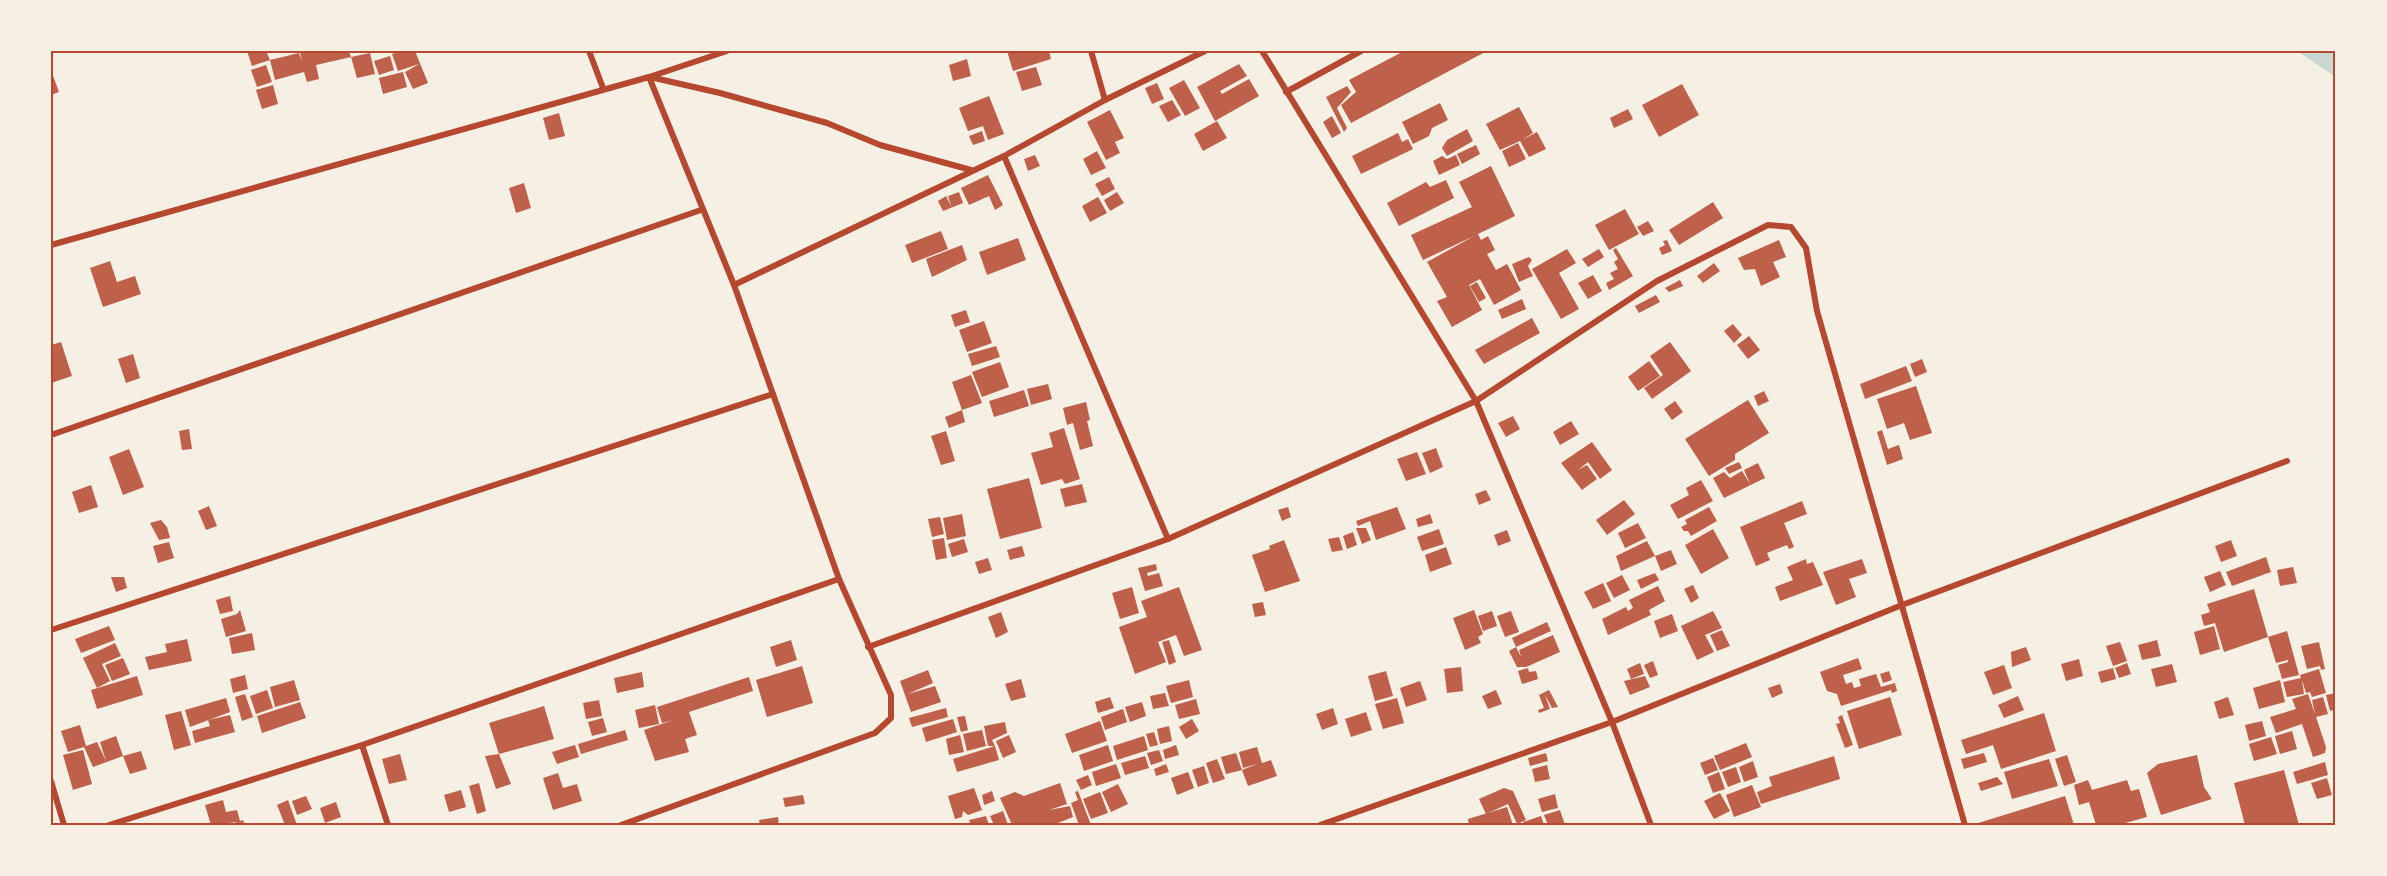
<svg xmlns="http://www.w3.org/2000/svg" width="2387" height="876" font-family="'Nunito Sans',sans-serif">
	<rect width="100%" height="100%" fill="#f6efe4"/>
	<polygon fill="#c9d6d2" points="2297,51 2336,51 2336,77"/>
	<g fill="#bf614a">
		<polygon points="247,51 266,51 270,60 252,66"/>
		<polygon points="300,51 349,51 351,57 316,65 319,79 307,82 304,72 275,80 270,60 299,53 302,61"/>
		<polygon points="402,51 415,51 428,83 413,89 405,72 419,64 398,71 392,54"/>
		<polygon points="1007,51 1049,51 1051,59 1013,71"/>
		<polygon points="1404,51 1487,51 1351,123 1341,105 1356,92 1349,80"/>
		<polygon points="370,53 375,74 357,78 351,57"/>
		<polygon points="390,56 394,70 379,75 374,61"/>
		<polygon points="967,59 971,76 953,81 949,65"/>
		<polygon points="1239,64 1247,76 1220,91 1222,94 1249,79 1259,96 1215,121 1197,87"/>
		<polygon points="266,65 272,82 257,87 251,70"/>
		<polygon points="1036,67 1042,85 1022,91 1016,72"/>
		<polygon points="51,70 59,92 51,95"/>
		<polygon points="403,72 407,87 383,94 379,78"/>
		<polygon points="1184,80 1200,108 1185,116 1169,88"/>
		<polygon points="1157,83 1164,99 1152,104 1145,88"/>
		<polygon points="1682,84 1699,115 1659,137 1642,105"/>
		<polygon points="273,85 278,104 262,109 256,90"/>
		<polygon points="1347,86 1351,92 1337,108 1347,128 1344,132 1326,97"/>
		<polygon points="989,96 1004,134 988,140 983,126 968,131 959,108"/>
		<polygon points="1172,100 1181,115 1168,122 1159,106"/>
		<polygon points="1440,103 1448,120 1432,128 1429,136 1413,144 1402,122"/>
		<polygon points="1519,107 1533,133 1522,140 1537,132 1546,149 1529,157 1520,141 1500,150 1486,124"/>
		<polygon points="1628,109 1633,119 1614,128 1610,118"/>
		<polygon points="1110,110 1124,138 1115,142 1120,153 1106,160 1087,122"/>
		<polygon points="559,113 565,136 549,140 543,118"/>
		<polygon points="1332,116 1341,133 1332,138 1323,122"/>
		<polygon points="1217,121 1227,138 1203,151 1194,134"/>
		<polygon points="1467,129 1473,141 1447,156 1442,148 1447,140"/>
		<polygon points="982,131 985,141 973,145 969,136"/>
		<polygon points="1398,133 1402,142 1408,139 1413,149 1361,174 1352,156"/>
		<polygon points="1518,143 1526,159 1509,167 1502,151"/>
		<polygon points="1476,145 1480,154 1462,164 1457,154"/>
		<polygon points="1097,151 1106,168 1091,175 1083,159"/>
		<polygon points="1035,155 1040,166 1028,171 1024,159"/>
		<polygon points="1456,155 1460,165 1439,175 1433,161 1442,156 1447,159"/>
		<polygon points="1491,166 1515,216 1478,234 1481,240 1488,236 1495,250 1487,254 1496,270 1507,264 1521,290 1494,305 1480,279 1469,285 1482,310 1452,327 1437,301 1447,297 1427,262 1474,236 1423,260 1411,235 1472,207 1459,182"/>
		<polygon points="988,175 1003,205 995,210 989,196 969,205 961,188"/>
		<polygon points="1109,177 1115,189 1102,196 1095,184"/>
		<polygon points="1446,180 1454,198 1399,226 1387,203 1426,182 1430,187"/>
		<polygon points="524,183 531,208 516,213 509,188"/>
		<polygon points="959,192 963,203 943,211 938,201 946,196 951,206 948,196"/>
		<polygon points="1117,192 1124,203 1110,211 1104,200"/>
		<polygon points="1098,197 1107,213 1090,222 1082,206"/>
		<polygon points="1713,202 1723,218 1679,245 1669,230"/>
		<polygon points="1625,209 1639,234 1609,250 1595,225"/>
		<polygon points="1648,221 1654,231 1643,236 1637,227"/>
		<polygon points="941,231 948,249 912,263 905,245"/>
		<polygon points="1018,238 1026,260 987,275 979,252"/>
		<polygon points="1667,240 1672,251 1662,255 1659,248 1665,245 1663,241"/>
		<polygon points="1779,240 1786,257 1773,262 1780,277 1761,286 1755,269 1744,270 1738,258"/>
		<polygon points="962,245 967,260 932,277 926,259"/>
		<polygon points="1616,248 1633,276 1609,290 1606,283 1614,279 1610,273 1618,269 1614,262 1618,259 1613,250"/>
		<polygon points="1567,249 1576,263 1559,273 1579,309 1561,319 1532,269"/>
		<polygon points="1599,249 1604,257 1588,267 1582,259"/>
		<polygon points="1529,257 1532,260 1528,266 1533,276 1519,282 1512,264"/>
		<polygon points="110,261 117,282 135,276 141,294 103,307 90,268"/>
		<polygon points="1714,263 1720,271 1703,283 1697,276"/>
		<polygon points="1593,275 1602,291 1588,299 1578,283"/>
		<polygon points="1680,280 1683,286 1669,292 1665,288"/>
		<polygon points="1477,282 1486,298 1479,302 1470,286"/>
		<polygon points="1656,295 1660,302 1639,313 1635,306"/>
		<polygon points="1522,299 1526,309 1502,319 1498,310"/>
		<polygon points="966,310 970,322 955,327 951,315"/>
		<polygon points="1532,318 1540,333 1484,364 1475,350"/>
		<polygon points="984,321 992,343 967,352 959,330"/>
		<polygon points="1733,324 1742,335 1734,343 1724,331"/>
		<polygon points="1749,336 1760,350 1748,359 1737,345"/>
		<polygon points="61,342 72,376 51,383 51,345"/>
		<polygon points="1670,342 1691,371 1652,399 1644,388 1663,375 1650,356"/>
		<polygon points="996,346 1000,357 972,366 968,354"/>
		<polygon points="133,354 140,378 126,383 118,359"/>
		<polygon points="1922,359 1927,372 1915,377 1910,364"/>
		<polygon points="1649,361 1660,376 1638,391 1628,377"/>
		<polygon points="1000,362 1009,387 982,397 972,372"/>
		<polygon points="1906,366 1912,381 1865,399 1860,384"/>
		<polygon points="971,375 982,403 962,410 952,382"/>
		<polygon points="1048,384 1052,399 1031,405 1027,389"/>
		<polygon points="1916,386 1932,433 1910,440 1904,423 1887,429 1877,399"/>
		<polygon points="1024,390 1029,406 994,417 989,401"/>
		<polygon points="1764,391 1769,401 1758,406 1754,396"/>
		<polygon points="1748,400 1769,433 1735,454 1735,460 1709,476 1685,439"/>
		<polygon points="1675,401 1683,412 1672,420 1664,409"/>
		<polygon points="1086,402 1090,420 1087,421 1093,446 1080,450 1073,423 1067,425 1063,408"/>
		<polygon points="962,410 965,422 949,428 945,417"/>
		<polygon points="1513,416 1520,429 1506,437 1498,423"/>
		<polygon points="1571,421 1579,434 1560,445 1553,432"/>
		<polygon points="1064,428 1080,479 1065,484 1062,479 1041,485 1031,453 1053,447 1049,433"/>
		<polygon points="189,429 192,449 182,450 179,431"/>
		<polygon points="1882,430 1888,449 1899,445 1903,459 1887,465 1877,432"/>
		<polygon points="946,431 955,461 941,465 931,436"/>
		<polygon points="1592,442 1612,470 1600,479 1588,462 1578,470 1587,465 1597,479 1582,490 1561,463"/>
		<polygon points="1436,448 1443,467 1430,473 1422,453"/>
		<polygon points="129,449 144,487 123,495 109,457"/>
		<polygon points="1417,452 1426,474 1406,481 1397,459"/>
		<polygon points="1739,462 1742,468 1729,474 1725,468"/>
		<polygon points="1758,463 1765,478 1724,498 1713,478 1724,472 1730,478 1742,471 1750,484 1744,470"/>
		<polygon points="1029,478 1042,528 1000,539 987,489"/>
		<polygon points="1701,480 1713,501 1678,519 1670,505 1689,495 1686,488"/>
		<polygon points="1082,484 1087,502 1065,507 1060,489"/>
		<polygon points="91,485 98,507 79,513 72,492"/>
		<polygon points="1486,490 1491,500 1479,505 1475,494"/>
		<polygon points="1624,500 1635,514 1607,535 1596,520"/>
		<polygon points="1802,501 1807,514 1784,523 1794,547 1789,549 1787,545 1767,553 1770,560 1756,566 1740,527"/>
		<polygon points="209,506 217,526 206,530 198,511"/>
		<polygon points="1288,507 1291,517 1282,521 1278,510"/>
		<polygon points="1397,507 1406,529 1376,540 1370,521 1358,526 1356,521"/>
		<polygon points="1709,507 1717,521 1691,536 1688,531 1684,531 1681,527 1687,524 1685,520"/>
		<polygon points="962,514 966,536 947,540 943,518"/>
		<polygon points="1430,514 1433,523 1418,527 1416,519"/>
		<polygon points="940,517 944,534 932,537 928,519"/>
		<polygon points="161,520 167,527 170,538 159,540 150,523"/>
		<polygon points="1638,523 1646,538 1625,548 1618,533"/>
		<polygon points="1356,528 1366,528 1371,540 1362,544"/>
		<polygon points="1439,529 1444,544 1422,551 1417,537"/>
		<polygon points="1713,529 1729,558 1701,574 1685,545"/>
		<polygon points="1507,530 1511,541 1498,546 1494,535"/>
		<polygon points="1353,532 1357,545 1347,549 1343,536"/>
		<polygon points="1339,537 1343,550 1332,552 1328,539"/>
		<polygon points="944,538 947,558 936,560 932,540"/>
		<polygon points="964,539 968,552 952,557 948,544"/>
		<polygon points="1284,540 1300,581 1265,592 1252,555 1270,549 1269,546"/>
		<polygon points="2231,540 2237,556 2221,562 2215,546"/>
		<polygon points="1647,541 1655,556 1671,550 1677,564 1661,571 1655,556 1621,571 1616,556"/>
		<polygon points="169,542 174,558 158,563 153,546"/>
		<polygon points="1022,546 1025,556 1010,560 1007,550"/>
		<polygon points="1446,547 1452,564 1430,572 1425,555"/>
		<polygon points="2266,557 2271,572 2232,586 2226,572"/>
		<polygon points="988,558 992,570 979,574 975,562"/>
		<polygon points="1806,559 1807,564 1813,562 1823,585 1780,601 1775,587 1793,580 1787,567"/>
		<polygon points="1862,559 1867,573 1849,579 1856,597 1836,605 1823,572"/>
		<polygon points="1156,564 1157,570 1147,573 1148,576 1159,573 1163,586 1145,591 1138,568"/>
		<polygon points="2293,567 2297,583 2280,586 2277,570"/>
		<polygon points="2220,571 2226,585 2210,592 2204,577"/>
		<polygon points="1655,573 1659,580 1641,589 1637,580"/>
		<polygon points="1622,575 1630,590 1614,598 1606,583"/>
		<polygon points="111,577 124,577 127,588 116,592"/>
		<polygon points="1603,583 1611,601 1593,609 1584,592"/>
		<polygon points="1693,585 1699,598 1691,603 1684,589"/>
		<polygon points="1658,586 1665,601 1649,610 1651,615 1608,635 1602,619 1626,607 1628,611 1633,608 1629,600"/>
		<polygon points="1132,587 1139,613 1120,619 1112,593"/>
		<polygon points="1179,587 1202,650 1184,656 1176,635 1158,642 1166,662 1135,674 1119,627 1147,617 1141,601"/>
		<polygon points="2254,589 2268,637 2287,631 2299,675 2282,679 2278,665 2288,662 2288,660 2276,663 2268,637 2224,652 2215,623 2204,626 2201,615 2210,612 2207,604"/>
		<polygon points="230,596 233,611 220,614 216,600"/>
		<polygon points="1263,602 1266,615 1255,617 1252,604"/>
		<polygon points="240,610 246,631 226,637 221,619 237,614"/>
		<polygon points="1474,610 1483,634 1478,637 1481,643 1465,650 1453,618"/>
		<polygon points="1492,611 1497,626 1483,631 1478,616"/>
		<polygon points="1511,611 1519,632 1505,637 1497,616"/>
		<polygon points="1713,611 1722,628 1705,635 1714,652 1697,660 1681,626"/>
		<polygon points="1001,612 1008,632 996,638 988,617"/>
		<polygon points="1672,614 1678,631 1660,638 1654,621"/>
		<polygon points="1547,622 1551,631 1516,647 1512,638"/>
		<polygon points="109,626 115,640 81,653 75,639"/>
		<polygon points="2214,626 2220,649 2200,655 2194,632"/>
		<polygon points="1722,630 1730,646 1717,651 1710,635"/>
		<polygon points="252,633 255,650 232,654 229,638"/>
		<polygon points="1553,635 1560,652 1526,667 1517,667 1509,651 1516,647 1521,657 1519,650"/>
		<polygon points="187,639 192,661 149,670 145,657 167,652 165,644"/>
		<polygon points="791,640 797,660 776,667 770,647"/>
		<polygon points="1169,640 1176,662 1169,665 1162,642"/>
		<polygon points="2157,640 2161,656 2142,660 2138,645"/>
		<polygon points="2120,642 2127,661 2113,666 2106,646"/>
		<polygon points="2319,642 2325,669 2321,670 2320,666 2307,669 2301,646"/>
		<polygon points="115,643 121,656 102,664 110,681 97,688 83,658"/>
		<polygon points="2026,647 2031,660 2012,667 2011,652"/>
		<polygon points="123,658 130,674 112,681 105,665"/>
		<polygon points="1858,658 1862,669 1843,675 1846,684 1852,682 1854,688 1861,686 1859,679 1876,674 1881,687 1895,683 1897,691 1892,693 1891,690 1841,706 1837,694 1827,691 1820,672"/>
		<polygon points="2079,659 2083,676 2066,681 2061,664"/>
		<polygon points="1653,661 1658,675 1650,678 1644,665"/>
		<polygon points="1640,663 1644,674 1631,679 1627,669"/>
		<polygon points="2127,663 2131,674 2119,678 2115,668"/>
		<polygon points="2172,664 2177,682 2156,687 2151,669"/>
		<polygon points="2004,665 2012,688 1993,695 1984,672"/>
		<polygon points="802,666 813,703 767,717 756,680"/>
		<polygon points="1461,667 1463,691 1447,693 1444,669"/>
		<polygon points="1528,668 1529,672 1536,671 1538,679 1522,684 1518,671"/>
		<polygon points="2113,668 2116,679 2101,683 2098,672"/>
		<polygon points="2319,669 2326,693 2312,697 2310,692 2306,693 2302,680 2304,694 2287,697 2283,682 2301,678 2300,675"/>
		<polygon points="928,670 933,683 908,694 935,686 941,702 911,712 900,681"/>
		<polygon points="1386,671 1393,696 1375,701 1368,676"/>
		<polygon points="1889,671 1892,680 1883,683 1880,674"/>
		<polygon points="642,672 644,687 617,693 614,678"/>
		<polygon points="245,675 248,689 233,693 230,679"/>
		<polygon points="137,676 143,695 97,709 91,690"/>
		<polygon points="1645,676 1650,687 1630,695 1624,681"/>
		<polygon points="749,677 753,691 689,712 697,735 685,739 689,752 655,761 644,730 673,720 662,723 657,707"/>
		<polygon points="1021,679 1026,697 1011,701 1005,684"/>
		<polygon points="294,680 300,700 275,707 270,687"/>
		<polygon points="1189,680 1193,697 1171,703 1166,686"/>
		<polygon points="2280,680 2285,702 2259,709 2253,688"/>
		<polygon points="1420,681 1427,700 1406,707 1400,688"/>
		<polygon points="1780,684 1783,693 1772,698 1768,688"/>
		<polygon points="267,690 273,708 256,714 250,696"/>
		<polygon points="1496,690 1502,704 1488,709 1482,696"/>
		<polygon points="1549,690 1558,707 1552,708 1545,695 1550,709 1539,713 1538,710 1544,708 1539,695"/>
		<polygon points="1165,693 1169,706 1153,709 1150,696"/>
		<polygon points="2336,693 2336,709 2330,711 2326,695"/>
		<polygon points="245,694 253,717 242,721 235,697"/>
		<polygon points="2308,694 2315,714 2312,700 2323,697 2328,714 2316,717 2326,747 2325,753 2313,757 2302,724 2276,733 2270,717 2296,709 2292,699"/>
		<polygon points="2018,696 2024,710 2004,718 1998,705"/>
		<polygon points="1110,697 1114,708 1098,713 1095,702"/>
		<polygon points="1890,697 1902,735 1859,749 1847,711"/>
		<polygon points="2228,697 2234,715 2219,719 2214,702"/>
		<polygon points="226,698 230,712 190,727 185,710"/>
		<polygon points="1397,698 1404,723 1383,729 1375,704"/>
		<polygon points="1196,699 1200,714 1179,719 1175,705"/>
		<polygon points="599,700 602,716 586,719 583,703"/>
		<polygon points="300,702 306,718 262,733 257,716"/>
		<polygon points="1142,702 1146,716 1130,722 1125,707"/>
		<polygon points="655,705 659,724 639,728 635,710"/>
		<polygon points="544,706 554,739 499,754 489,723"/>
		<polygon points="946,708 948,717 912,727 909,718"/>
		<polygon points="1333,708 1338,724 1322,730 1316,714"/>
		<polygon points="1123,709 1127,722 1105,730 1101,717"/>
		<polygon points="181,711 191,745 174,750 165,715"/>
		<polygon points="1366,712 1372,730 1351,737 1345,719"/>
		<polygon points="2044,713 2056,751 2001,769 1993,745 1966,754 1961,740"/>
		<polygon points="230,715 235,732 195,743 192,731 210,726 208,720"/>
		<polygon points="1842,715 1853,745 1845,748 1836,724 1840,723 1838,717"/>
		<polygon points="965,716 968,730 961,732 957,717"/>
		<polygon points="603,718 607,732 592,736 588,722"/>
		<polygon points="953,719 957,732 926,742 922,728"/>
		<polygon points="1192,719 1199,731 1186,739 1179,727"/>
		<polygon points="1100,721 1107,741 1072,753 1065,734"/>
		<polygon points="2262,721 2266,736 2249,741 2245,725"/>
		<polygon points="1005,722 1007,733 992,740 995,746 999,760 957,772 953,759 995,746 988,746 984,726"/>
		<polygon points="80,725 86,746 97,742 106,761 100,742 116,736 123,756 93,767 84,747 68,752 61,731"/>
		<polygon points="1169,726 1172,741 1160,744 1157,729"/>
		<polygon points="625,730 628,740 581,754 578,744"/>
		<polygon points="982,730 986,746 967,751 963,734"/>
		<polygon points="2292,731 2297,749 2280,754 2275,736"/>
		<polygon points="1154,732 1158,745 1150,747 1146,734"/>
		<polygon points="960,735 964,752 949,755 946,739"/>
		<polygon points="1009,735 1016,752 1003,758 996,741"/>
		<polygon points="1144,736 1148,750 1117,760 1113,746"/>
		<polygon points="2271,737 2277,754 2254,761 2249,744"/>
		<polygon points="1746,743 1752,757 1720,770 1714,756"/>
		<polygon points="575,745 579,757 557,764 552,752"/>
		<polygon points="1108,745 1113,761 1084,771 1079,755"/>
		<polygon points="1176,745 1179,755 1165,759 1163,750"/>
		<polygon points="1257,747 1262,763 1271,760 1277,776 1248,786 1242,770 1226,774 1221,757 1236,753 1242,770 1257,764 1243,768 1239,752"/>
		<polygon points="83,750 92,784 73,790 63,755"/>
		<polygon points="1159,750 1163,761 1151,765 1147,753"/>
		<polygon points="141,751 147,769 130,774 123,756"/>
		<polygon points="1546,753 1548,761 1530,766 1528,758"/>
		<polygon points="1984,753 1987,762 1964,769 1961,759"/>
		<polygon points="400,754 407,780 389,784 382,759"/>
		<polygon points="499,754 511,784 496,789 485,756"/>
		<polygon points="2067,755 2076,782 2064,786 2055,759"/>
		<polygon points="2197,755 2204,787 2212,799 2161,815 2147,773 2158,764"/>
		<polygon points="1145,756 1149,768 1125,775 1121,763"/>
		<polygon points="1834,756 1840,779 1761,804 1757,792 1772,786 1769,777"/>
		<polygon points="1713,758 1718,770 1705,775 1700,763"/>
		<polygon points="1217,759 1225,779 1213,783 1206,763"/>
		<polygon points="2049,759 2058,786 2012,799 2004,772"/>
		<polygon points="1753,761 1758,777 1744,782 1739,767"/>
		<polygon points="2325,762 2328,775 2297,784 2293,772"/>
		<polygon points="1116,764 1121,778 1096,786 1092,772"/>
		<polygon points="1166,764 1169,772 1156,776 1154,769"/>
		<polygon points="1547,765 1550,779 1535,782 1532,769"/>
		<polygon points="1204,766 1209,783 1198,787 1192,770"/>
		<polygon points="1736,767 1741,782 1728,787 1722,772"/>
		<polygon points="2284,770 2299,825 2245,825 2234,783"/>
		<polygon points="1188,772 1194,788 1177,795 1171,778"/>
		<polygon points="1719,772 1725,789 1713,793 1707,777"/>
		<polygon points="558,773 563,788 577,784 582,801 553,810 543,778"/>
		<polygon points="1088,775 1092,785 1081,790 1076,780"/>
		<polygon points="1997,777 2003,784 1981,791 1978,783"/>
		<polygon points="2327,778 2332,795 2317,799 2311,783"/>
		<polygon points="2088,780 2092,790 2127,780 2131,791 2139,789 2147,817 2118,825 2096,825 2089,802 2079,805 2074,785"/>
		<polygon points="479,783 486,811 477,814 469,786"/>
		<polygon points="1060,783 1067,804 1049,810 1070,806 1073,817 1053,825 1012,825 1000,798 1015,792 1024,796"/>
		<polygon points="1118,784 1128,804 1111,812 1102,792"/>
		<polygon points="1752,785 1761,807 1734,817 1726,795"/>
		<polygon points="974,788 982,810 968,815 963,811 962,817 955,819 948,796"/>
		<polygon points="1504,788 1513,791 1526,820 1517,824 1508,804 1486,814 1479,799"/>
		<polygon points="461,790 466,807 449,812 444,795"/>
		<polygon points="992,791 995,801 984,805 982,795"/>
		<polygon points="1078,791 1091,825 1079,825 1071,803 1078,800 1075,792"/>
		<polygon points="1100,792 1108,813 1091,819 1083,799"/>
		<polygon points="1720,793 1730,811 1714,819 1704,801"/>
		<polygon points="1555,794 1558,808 1542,812 1538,799"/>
		<polygon points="803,795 805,804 785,807 783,798"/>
		<polygon points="306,796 312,809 297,815 292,801"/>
		<polygon points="2065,796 2074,825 1975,825 1975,824"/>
		<polygon points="223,800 226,812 237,810 240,821 243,820 245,825 230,825 237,822 211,825 205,805"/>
		<polygon points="288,800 297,825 285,825 277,805"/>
		<polygon points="336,802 341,817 325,823 320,808"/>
		<polygon points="1507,807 1513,825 1469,825 1468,819"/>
		<polygon points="1560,810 1565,825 1548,825 1544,815"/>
		<polygon points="1003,811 1008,825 994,825 990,816"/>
		<polygon points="986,816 989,825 971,825 969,820"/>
		<polygon points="1541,816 1544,825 1525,825 1523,822"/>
		<polygon points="778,817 779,825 760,825 759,820"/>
	</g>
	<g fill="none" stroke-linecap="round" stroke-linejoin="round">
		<g stroke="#b5482f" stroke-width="6">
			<polyline points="589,51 603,88"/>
			<polyline points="1091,51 1105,100"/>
			<polyline points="1262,51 1476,401 1612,722 1651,825"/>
			<polyline points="650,77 720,93 827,123 880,145 971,170"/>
			<polyline points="1286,92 1361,51"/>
			<polyline points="1004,156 1168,539"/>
			<polyline points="51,245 649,77 727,51"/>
			<polyline points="734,285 1004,156 1105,100 1205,51"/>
			<polyline points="51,435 701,210"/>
			<polyline points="51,630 773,394"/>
			<polyline points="868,647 1168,539 1476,401 1657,281 1768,225 1791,227 1806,248 1817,311 1965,825"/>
			<polyline points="362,745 388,825"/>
			<polyline points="51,781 64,825"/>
			<polyline points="109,825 362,745 839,579"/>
			<polyline points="621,825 875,733 891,718 891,695 839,579 734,285 649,77"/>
			<polyline points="1320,825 1612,722 1902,605 2287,461"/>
		</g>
	</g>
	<rect width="2387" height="876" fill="none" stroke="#f6efe4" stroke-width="105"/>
	<rect x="52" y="52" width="2282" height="772" fill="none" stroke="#b5482f" stroke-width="2"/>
</svg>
